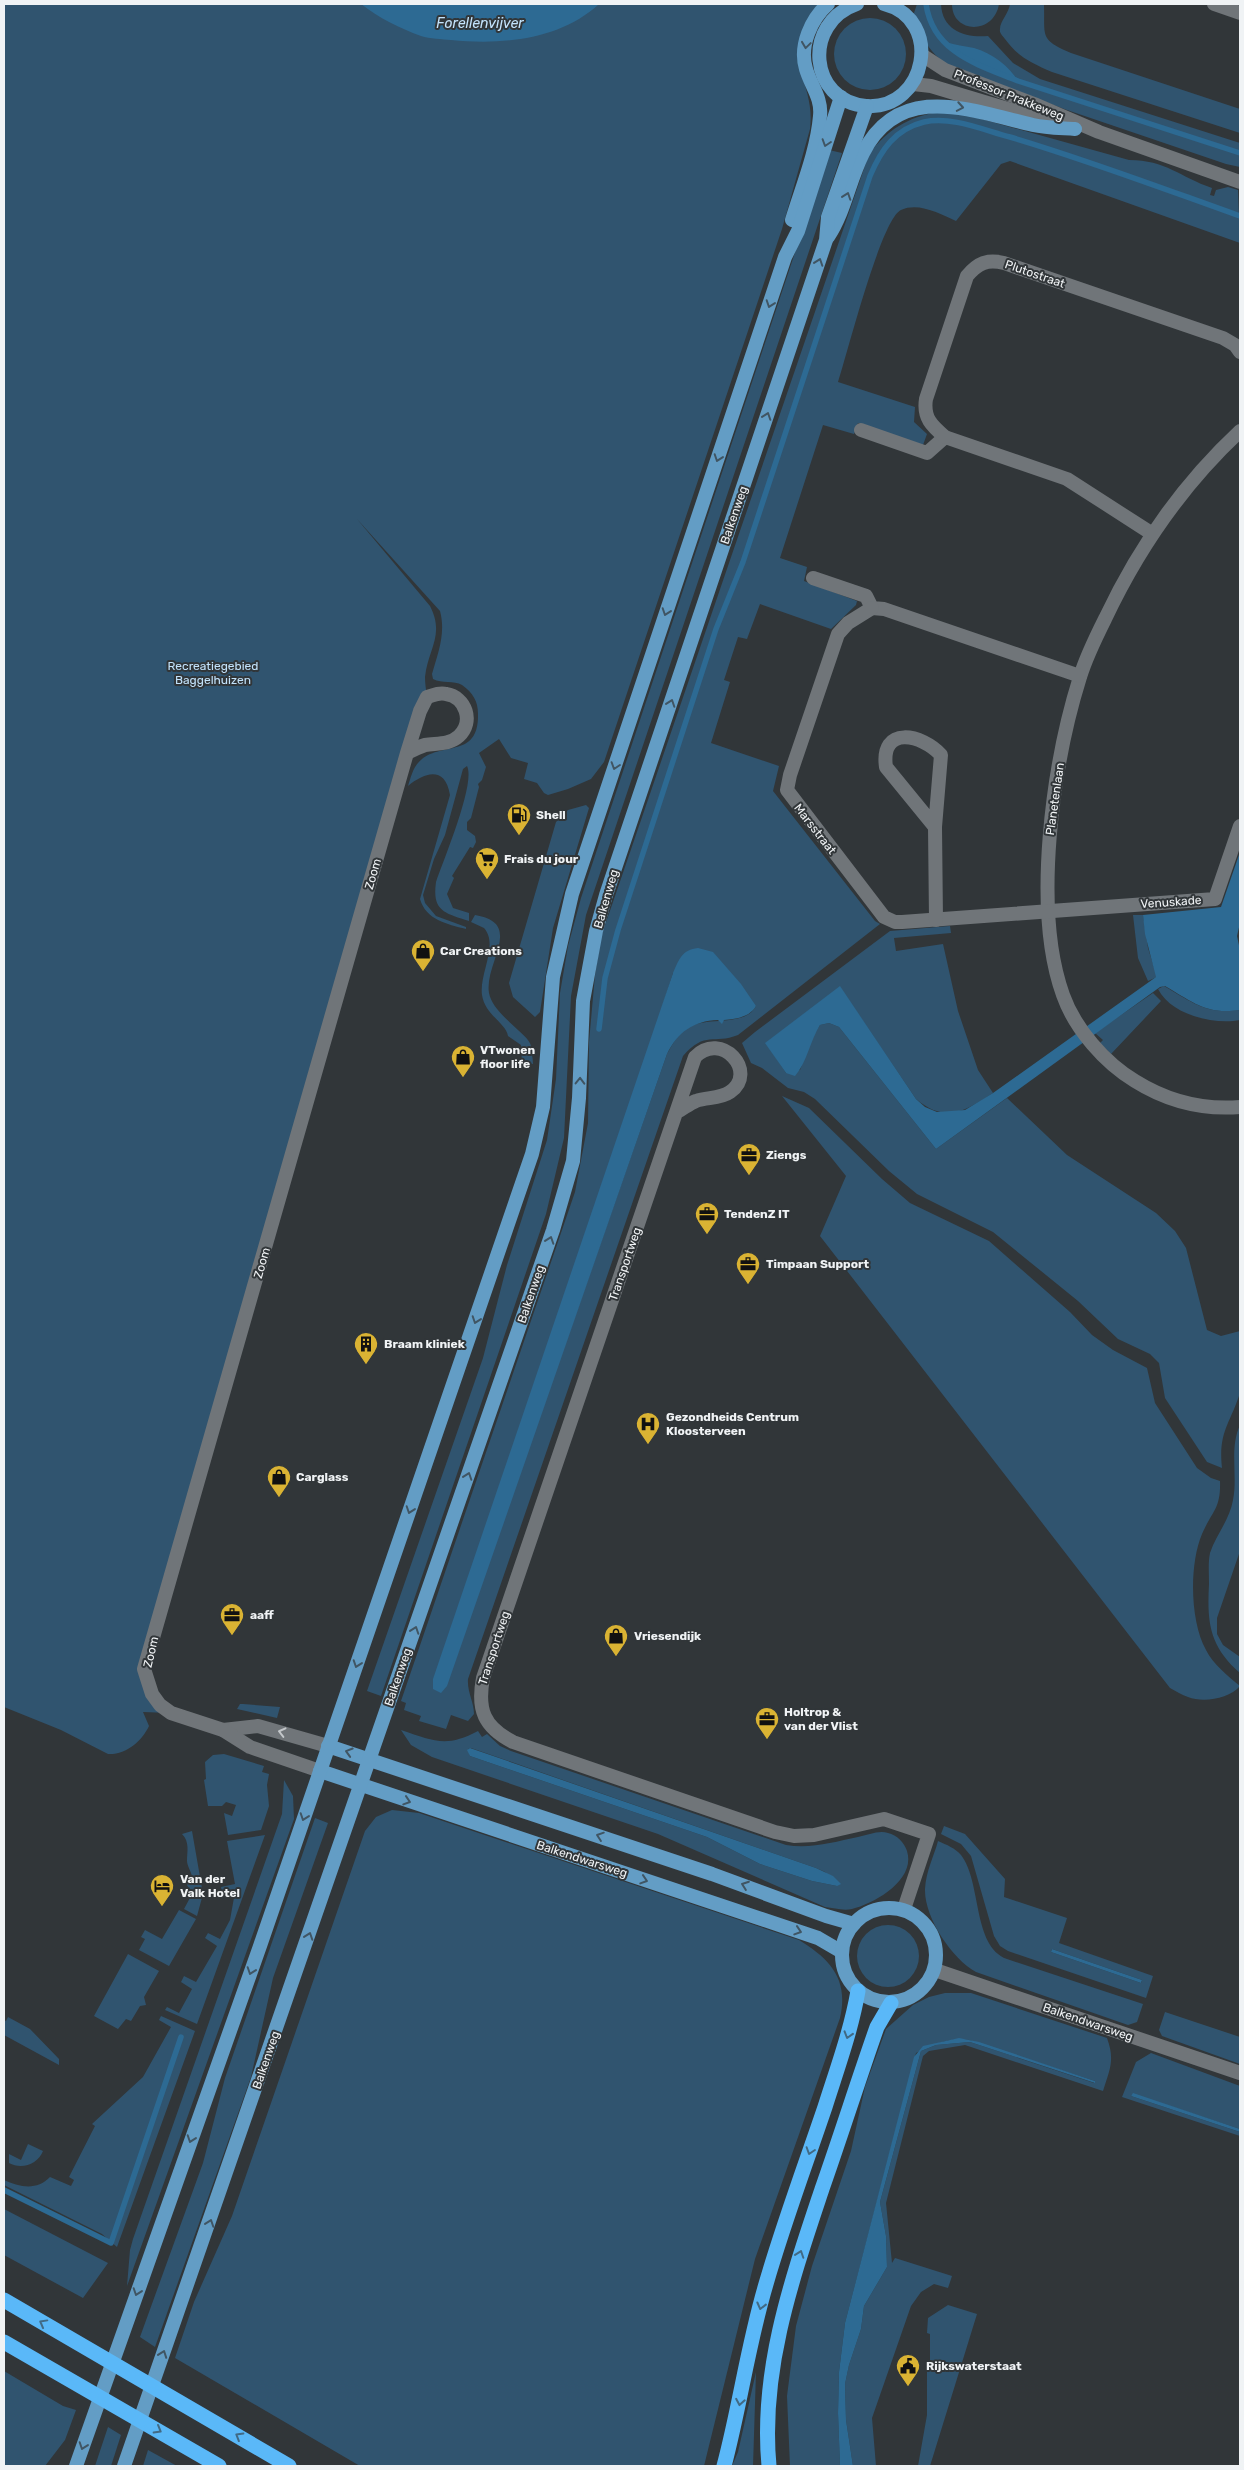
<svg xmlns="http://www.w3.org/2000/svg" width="1244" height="2470" font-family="Rubik,sans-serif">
	<rect width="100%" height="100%" fill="#313639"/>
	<g fill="#30546f" fill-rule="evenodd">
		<path d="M4,4H819C804,18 796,48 800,68C806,90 813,106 810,129L782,229L604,762L591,779L568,789L548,795L544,793L537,783L524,779L528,763L511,758L499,739L479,753L486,767L482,780L478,784L479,787L471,818L467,822V830L475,836L476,842L473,848L470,847L452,876L454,878L447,894L453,908L469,913V921C444,913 432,911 436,882C443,861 476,783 467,766L463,769L445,835L434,859L423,895L425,903L436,916L466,927V929C447,924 426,920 420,899L450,795C445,765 424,773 408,786C411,777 413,766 422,759C443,742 479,758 478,714C478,701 473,693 462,685C454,680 442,684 433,679L432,674C438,653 446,633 440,611L357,519L430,606C445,635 428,649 425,677C425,683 426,690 427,697L144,1669L170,1713L143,1712L149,1726C142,1741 126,1755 108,1754L61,1730L4,1707Z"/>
		<path d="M917,4H941C942,31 966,38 988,36L1013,63L1040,79L1240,143V167L1226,164L1067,110L949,66C927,51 922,36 911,13H914Z"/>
		<path d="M952,4H999C994,35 952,34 952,4Z"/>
		<path d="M1010,4H1044C1045,37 1039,39 1071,53L1240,109V133L1052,72C1032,63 1018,57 1005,39C1003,36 999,33 1000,29C1000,21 1009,13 1010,4Z"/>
		<circle cx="870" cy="54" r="36"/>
		<path d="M938,112L967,115L1129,160C1166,160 1180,177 1212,188L1210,195L1214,196L1216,190L1228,187L1238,190L1240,243L1010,161L1001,164L956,221C940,214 919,202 901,210C881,219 847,355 838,382L915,407L914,422L927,434L923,445L858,423L854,434L823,425L780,558L807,567L804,581L857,601L856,605L831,629L760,604L747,639L738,637L724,680L730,682L711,743L779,766L773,791L875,921L880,924L738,1035C713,1045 706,1030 683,1056L468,1679C467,1692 474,1702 474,1714L468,1721L451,1715L446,1729L419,1721L421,1716L404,1710L406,1703L401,1701L575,1192L588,1123L589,1042L595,975L601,937L869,154C887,130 908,117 938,112ZM673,973L756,1006C745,1028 705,1015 685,1029C677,1036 672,1045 667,1054L444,1690Z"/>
		<polygon points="829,150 842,153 586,915 571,996 564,1138 546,1214 381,1696 367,1691 483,1358 507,1265 547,1140 556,1079 560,993 568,946 581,898"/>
		<polygon points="586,805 589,808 553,928 540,1012 535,1017 513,997 509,983 556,822 568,810"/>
		<path d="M475,915C525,923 484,963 489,993C493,1015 530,1035 531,1046C531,1051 533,1058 533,1064L525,1062L522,1064L521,1045L508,1036C506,1023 485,1015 482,995C479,973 499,945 484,928L471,922Z"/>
		<polygon points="1133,915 1143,915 1148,948 1157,977 1148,981 1138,958"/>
		<path d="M950,926L951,933L894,938L896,951L943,944L958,1011L978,1070L993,1093C965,1111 946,1124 916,1099L840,987L766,1043L786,1073L800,1070L813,1036L820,1025L829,1023L839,1027L936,1149L1007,1098L1067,1155L1156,1213L1175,1231L1186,1248L1207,1330L1221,1336L1240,1331C1240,1346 1244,1380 1240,1393C1230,1424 1218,1432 1222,1468L1207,1462L1165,1398L1159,1363L1150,1354L1118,1339L1078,1301L993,1232L917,1194L889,1171L815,1099L804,1092L788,1088L762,1068L751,1063L742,1043L755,1032L890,931Z"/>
		<path d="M1164,986C1192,1002 1206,1015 1240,1010V1020C1214,1025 1171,1015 1158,989Z"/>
		<polygon points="1153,993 1161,1001 1111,1054 1100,1043 1103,1040 1095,1033"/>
		<path d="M782,1096L809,1108L882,1179L910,1203L989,1241L1070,1312L1092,1335L1113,1350L1147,1368L1155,1403L1197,1468L1211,1478L1220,1481C1221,1509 1212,1511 1202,1534C1189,1565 1190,1621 1206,1650C1213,1664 1228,1676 1240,1686C1229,1699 1203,1703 1188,1697C1182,1695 1176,1691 1170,1688L820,1236L846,1176Z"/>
		<path d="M1240,1425V1551L1217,1618V1634L1223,1645L1240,1657V1673C1209,1646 1207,1622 1209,1584C1209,1574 1208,1562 1210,1553C1216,1535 1230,1519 1233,1500C1238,1475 1229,1449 1240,1425Z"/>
		<polygon points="240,1704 243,1704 280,1707 277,1718 237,1709"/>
		<path d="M401,1730C434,1741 446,1748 478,1731L482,1737L487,1734L500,1746L511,1751L786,1845C811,1849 834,1842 858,1837C868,1835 879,1830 888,1833C897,1835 904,1842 907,1851C916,1880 875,1903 852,1909C843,1911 834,1908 825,1907L658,1834L432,1757L411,1745ZM471,1748L816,1868L825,1872L837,1886L812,1881L760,1864L707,1837L470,1756L468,1749Z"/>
		<polygon points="224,1754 264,1766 262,1772 269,1774 267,1785 269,1806 261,1830 228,1835 224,1813 232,1816 236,1805 226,1802 222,1806 208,1806 204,1780 206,1779 205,1762 213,1755"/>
		<polygon points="284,1780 293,1796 294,1819 127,2286 130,2250 133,2239 282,1814"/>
		<path d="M392,1810L419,1813L799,1940C830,1959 849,1979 840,2018L755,2259L704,2466H360L175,2358L194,2302L232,2216L365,1831L376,1817Z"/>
		<polygon points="315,1818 328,1823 273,1978 251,2077 155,2347 140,2337 203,2163 225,2078"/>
		<path d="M944,1826L965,1834L1005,1879L1004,1897L1067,1918L1059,1943L1153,1976L1146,1998L1008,1951L1000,1946L994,1936L971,1856L961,1844L941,1834ZM1052,1949L1142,1980V1981L1141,1983L1051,1952Z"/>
		<path d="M192,1831L203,1894L197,1916L184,1909L192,1894L187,1885L192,1876C191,1872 187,1865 187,1861C187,1852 190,1842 182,1834Z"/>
		<polygon points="265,1835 197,2024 165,2010 167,2007 179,2013 192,1989 181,1982 184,1976 196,1982 217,1946 205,1938 208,1933 220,1939 230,1920 235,1892 222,1893 221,1887 235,1884 227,1841"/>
		<path d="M938,1841C947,1845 955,1848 961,1855C982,1882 972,1946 1007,1959L1143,2004L1137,2022L1128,2025L976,1972C952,1959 924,1917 925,1889C926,1871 934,1856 938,1841Z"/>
		<polygon points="179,1910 196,1919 169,1966 139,1950 145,1939 141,1937 145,1930 162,1939"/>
		<circle cx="888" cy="1956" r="31"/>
		<polygon points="128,1954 159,1971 144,1997 146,2005 140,2006 131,2021 126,2019 118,2029 94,2016"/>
		<path d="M945,1993H971L1107,2038C1115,2060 1110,2069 1103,2091L965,2045L929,2051L923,2056L886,2203L892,2263L895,2258L952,2276L948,2288L934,2284L921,2292L911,2306L872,2418L876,2466H853L846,2420L845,2384L849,2365L861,2329L864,2306L887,2267L886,2236L880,2202L921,2051L936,2045L970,2042L1094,2083L1095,2081L969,2040C949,2037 933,2045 916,2053L845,2323L839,2372L838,2413L840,2466H790L787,2396L796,2326L812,2266L851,2151L865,2087L886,2029L913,2005L929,1997Z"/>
		<polygon points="1165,2012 1240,2037 1240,2064 1162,2036 1159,2030"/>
		<path d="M161,2016L195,2031L117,2247L102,2234L4,2185V2180C19,2187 37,2191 50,2177L71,2186L74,2180L69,2177L95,2126L92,2124L143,2077L171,2027L159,2020Z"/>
		<polygon points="8,2017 30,2029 59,2059 59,2065 4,2035 4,2020 6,2021"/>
		<polygon points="1151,2053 1240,2086 1240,2129 1133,2094 1131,2096 1240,2132 1240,2136 1122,2097 1136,2062"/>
		<path d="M28,2144L43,2151C38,2164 22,2170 9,2163V2154L21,2160Z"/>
		<polygon points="4,2209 108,2263 83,2298 4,2255"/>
		<polygon points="948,2305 977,2314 930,2466 918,2466 927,2415 927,2365 930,2364 930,2334 927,2333 928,2318"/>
		<polygon points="4,2371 63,2406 76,2410 65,2440 45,2466 4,2466"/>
		<polygon points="756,2372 753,2466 732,2466 738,2452"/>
		<polygon points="108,2427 121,2435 111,2466 95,2466"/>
		<polygon points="148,2450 177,2466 143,2466"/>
	</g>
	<g fill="#2d6a93">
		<path d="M361,4H599C560,40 502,45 451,40C442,39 430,39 421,36C399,28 379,18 361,4Z"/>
		<path d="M946,42C955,45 965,46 974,48C992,53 1009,66 1018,81C993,71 966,62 944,44Z"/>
		<path d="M1240,852V923L1237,936L1240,950V1010C1206,1015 1193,1002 1165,986L1160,987L936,1149L839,1027L829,1023L820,1025C810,1041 807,1062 795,1076L786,1073L765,1043L840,986L916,1099L925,1107L937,1112L965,1110L993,1093L1156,977L1145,934L1143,915L1221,907Z"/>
		<path d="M698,948L713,952L741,984L756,1006C750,1017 736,1019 724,1020L722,1024L718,1020C693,1021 678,1032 667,1054L447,1686L441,1693L433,1689V1679L673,973C679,959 682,950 698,948Z"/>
		<polygon points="470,1748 816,1868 833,1876 841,1884 837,1886 812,1881 760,1864 707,1837 470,1756 467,1750"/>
		<polygon points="1052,1949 1142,1980 1141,1983 1051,1952"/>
		<polygon points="959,2038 979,2042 1095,2081 1095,2083 970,2042 936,2045 921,2051 880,2202 886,2236 887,2267 864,2306 861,2329 849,2365 845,2384 846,2420 853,2466 840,2466 838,2413 839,2372 845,2323 914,2057 923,2046"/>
		<polygon points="1133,2093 1240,2129 1240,2132 1131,2096"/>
	</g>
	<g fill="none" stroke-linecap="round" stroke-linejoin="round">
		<g stroke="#2d6a93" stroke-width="5.5">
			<path d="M926,4C933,53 979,65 1018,81L1240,153"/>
			<path d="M599,1029L605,978L618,930L716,629L743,562L870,176C881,150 895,129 924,122C952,116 983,130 1010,137C1088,160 1164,189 1240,216"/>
			<polyline points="4,2190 111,2243 181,2037"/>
		</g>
		<g stroke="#707579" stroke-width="14">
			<polyline points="1214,4 1240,13"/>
			<polyline points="861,430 927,453 945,437 1067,479 1151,533"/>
			<path d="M1240,431C1182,485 1139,547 1105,619C1096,637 1086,657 1080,677C1053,763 1032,909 1063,995C1075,1029 1105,1063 1135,1081C1167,1101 1203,1110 1240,1107"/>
			<path d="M945,437C932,426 923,418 926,399L967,276C978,263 987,259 1004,263L1223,338L1235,345L1240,352"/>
			<polyline points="813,578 866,596 872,608 884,609 1080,676"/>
			<polyline points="872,608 848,623 838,634 790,775 787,790 884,917 895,922 902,922 1215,899 1240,826"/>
			<path d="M935,827L886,767C880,725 922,734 941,755L935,827L936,920"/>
			<path d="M677,1112C683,1109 690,1103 696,1101C707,1097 720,1099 730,1092C759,1072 721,1030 695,1057L483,1678C477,1710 484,1727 513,1742L775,1832L794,1836L814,1835L884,1819L929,1834L904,1909"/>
			<polyline points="223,1730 258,1726 328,1746"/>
			<path d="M320,1771L250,1747L223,1730L171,1713L160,1705L152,1694L144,1669L407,753L420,711L427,697C434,695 439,692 446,694C466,697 474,722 459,736C449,745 437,743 425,745C419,747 413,750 407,753"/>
			<polyline points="935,1970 1240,2073"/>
		</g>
		<g stroke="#707579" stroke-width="14">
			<polyline points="922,55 945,70 1034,104 1099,132 1240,182"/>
			<polyline points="913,84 931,86 1061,125"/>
		</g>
		<g stroke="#639dc5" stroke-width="14">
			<path d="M857,4C802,23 809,101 866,106C927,110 944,19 884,4"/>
			<path d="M792,220C802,187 817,151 820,116C822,98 811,86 806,69C799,46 811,19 828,4"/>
			<path d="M828,237C845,211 849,181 863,153C900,80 972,111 1033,125C1046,128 1061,128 1075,129"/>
			<polyline points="328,1746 712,1874 826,1916 854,1924"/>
			<polyline points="320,1771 818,1938 842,1952"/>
			<circle cx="889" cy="1955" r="47"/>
			<polyline points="76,2466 260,1946 532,1154 543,1107 553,977 572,894 785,257 798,231 841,97"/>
			<polyline points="124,2466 553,1230 573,1161 579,1098 583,1001 596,931 606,895 826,240 828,217 867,106"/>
		</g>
		<g stroke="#5ab8f8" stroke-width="15">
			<polyline points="4,2300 289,2466"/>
			<polyline points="4,2342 219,2466"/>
			<path d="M724,2466C740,2406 748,2344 766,2284C783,2225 805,2166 825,2107C837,2069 851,2031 858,1991"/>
			<path d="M769,2466C760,2370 792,2279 822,2189C841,2135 858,2081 877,2027L891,2003"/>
		</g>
	</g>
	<defs><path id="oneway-chevron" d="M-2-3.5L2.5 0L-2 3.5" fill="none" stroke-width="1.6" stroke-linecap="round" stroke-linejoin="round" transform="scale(1.25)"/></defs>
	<g stroke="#405563">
		<use href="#oneway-chevron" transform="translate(806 45) rotate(98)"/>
		<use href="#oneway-chevron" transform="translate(960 107) rotate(10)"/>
		<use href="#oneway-chevron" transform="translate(826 143) rotate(108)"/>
		<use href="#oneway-chevron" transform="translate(847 196) rotate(-71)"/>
		<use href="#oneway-chevron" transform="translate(819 262) rotate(-71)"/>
		<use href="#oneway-chevron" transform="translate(770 304) rotate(109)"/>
		<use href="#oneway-chevron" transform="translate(767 416) rotate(-71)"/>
		<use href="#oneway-chevron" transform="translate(718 458) rotate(109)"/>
		<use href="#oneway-chevron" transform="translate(666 612) rotate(109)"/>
		<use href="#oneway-chevron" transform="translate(671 703) rotate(-71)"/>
		<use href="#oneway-chevron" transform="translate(615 766) rotate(108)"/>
		<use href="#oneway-chevron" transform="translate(580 1081) rotate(-89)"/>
		<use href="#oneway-chevron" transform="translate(550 1240) rotate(-71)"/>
		<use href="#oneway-chevron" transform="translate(476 1320) rotate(109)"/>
		<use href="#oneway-chevron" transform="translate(468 1476) rotate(-71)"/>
		<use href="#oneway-chevron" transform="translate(410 1510) rotate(109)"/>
		<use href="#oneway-chevron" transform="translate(415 1630) rotate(-71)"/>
		<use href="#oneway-chevron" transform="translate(357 1664) rotate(109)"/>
		<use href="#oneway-chevron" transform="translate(349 1752) rotate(-163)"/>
		<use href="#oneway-chevron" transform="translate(407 1801) rotate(18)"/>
		<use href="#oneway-chevron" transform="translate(304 1817) rotate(109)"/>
		<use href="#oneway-chevron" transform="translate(600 1836) rotate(-161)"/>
		<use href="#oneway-chevron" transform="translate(644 1880) rotate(18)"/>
		<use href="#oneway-chevron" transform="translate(745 1885) rotate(-160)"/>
		<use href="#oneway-chevron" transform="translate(798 1931) rotate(18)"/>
		<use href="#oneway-chevron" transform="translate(309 1936) rotate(-71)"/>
		<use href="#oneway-chevron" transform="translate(251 1971) rotate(109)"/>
		<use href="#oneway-chevron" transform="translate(191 2139) rotate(109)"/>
		<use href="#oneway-chevron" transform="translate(210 2223) rotate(-71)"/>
		<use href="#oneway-chevron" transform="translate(137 2292) rotate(109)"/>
		<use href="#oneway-chevron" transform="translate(163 2354) rotate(-70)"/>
		<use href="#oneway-chevron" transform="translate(83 2446) rotate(109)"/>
	</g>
	<use stroke="#c3c7ca" href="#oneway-chevron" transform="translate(282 1732) rotate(-166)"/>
	<g stroke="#416a85">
		<use href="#oneway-chevron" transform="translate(848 2035) rotate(107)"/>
		<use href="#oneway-chevron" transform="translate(810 2151) rotate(108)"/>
		<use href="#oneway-chevron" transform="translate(800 2254) rotate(-71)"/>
		<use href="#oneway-chevron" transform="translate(761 2306) rotate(104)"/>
		<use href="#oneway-chevron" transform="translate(43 2323) rotate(-151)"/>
		<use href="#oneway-chevron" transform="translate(740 2402) rotate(100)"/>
		<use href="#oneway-chevron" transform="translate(158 2430) rotate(30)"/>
		<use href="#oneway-chevron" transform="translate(239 2436) rotate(-149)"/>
	</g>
	<defs>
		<g id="fuel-pin" transform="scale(1.25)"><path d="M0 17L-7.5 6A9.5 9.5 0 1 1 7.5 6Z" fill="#dab333" stroke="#313639"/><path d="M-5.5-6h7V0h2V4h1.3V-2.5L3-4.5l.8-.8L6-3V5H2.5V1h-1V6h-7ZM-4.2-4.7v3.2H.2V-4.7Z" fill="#111"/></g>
		<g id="supermarket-pin" transform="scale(1.25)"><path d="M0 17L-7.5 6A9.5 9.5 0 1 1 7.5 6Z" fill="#dab333" stroke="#313639"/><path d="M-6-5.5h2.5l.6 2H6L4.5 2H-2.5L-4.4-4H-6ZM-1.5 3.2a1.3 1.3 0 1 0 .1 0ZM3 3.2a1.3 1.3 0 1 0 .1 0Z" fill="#111"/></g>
		<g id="shop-pin" transform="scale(1.25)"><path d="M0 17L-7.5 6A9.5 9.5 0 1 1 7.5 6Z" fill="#dab333" stroke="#313639"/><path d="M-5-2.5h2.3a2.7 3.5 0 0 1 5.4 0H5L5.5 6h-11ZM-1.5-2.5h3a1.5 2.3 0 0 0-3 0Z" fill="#111"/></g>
		<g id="office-pin" transform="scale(1.25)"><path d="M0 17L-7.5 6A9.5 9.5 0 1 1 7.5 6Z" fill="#dab333" stroke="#313639"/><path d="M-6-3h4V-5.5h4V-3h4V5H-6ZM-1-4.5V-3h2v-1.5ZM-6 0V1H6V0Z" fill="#111"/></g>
		<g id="building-pin" transform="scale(1.25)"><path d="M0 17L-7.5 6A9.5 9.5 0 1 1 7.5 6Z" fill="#dab333" stroke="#313639"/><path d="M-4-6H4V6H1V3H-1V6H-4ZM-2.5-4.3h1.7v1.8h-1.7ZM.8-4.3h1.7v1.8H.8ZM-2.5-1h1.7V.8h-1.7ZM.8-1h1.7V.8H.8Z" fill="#111"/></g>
		<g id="hospital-pin" transform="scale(1.25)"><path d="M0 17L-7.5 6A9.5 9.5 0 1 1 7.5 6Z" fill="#dab333" stroke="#313639"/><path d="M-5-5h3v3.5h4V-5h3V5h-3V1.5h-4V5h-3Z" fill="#111"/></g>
		<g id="hotel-pin" transform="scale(1.25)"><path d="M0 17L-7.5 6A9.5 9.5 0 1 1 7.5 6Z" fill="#dab333" stroke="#313639"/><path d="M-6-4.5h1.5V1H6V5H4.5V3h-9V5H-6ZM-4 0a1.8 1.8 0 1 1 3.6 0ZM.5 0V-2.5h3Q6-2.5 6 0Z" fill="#111"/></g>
		<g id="civic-pin" transform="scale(1.25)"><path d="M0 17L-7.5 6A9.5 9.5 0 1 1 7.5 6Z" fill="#dab333" stroke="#313639"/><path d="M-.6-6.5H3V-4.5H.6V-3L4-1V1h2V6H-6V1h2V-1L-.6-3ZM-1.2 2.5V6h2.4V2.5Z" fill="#111"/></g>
	</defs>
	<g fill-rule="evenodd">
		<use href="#fuel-pin" x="519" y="815"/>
		<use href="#supermarket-pin" x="487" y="859"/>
		<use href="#shop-pin" x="423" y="951"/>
		<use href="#shop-pin" x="463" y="1057"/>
		<use href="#office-pin" x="749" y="1155"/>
		<use href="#office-pin" x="707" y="1214"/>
		<use href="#office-pin" x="748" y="1264"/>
		<use href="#building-pin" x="366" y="1344"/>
		<use href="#hospital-pin" x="648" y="1424"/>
		<use href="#shop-pin" x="279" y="1477"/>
		<use href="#office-pin" x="232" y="1615"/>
		<use href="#shop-pin" x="616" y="1636"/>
		<use href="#office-pin" x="767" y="1719"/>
		<use href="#hotel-pin" x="162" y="1886"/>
		<use href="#civic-pin" x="908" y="2366"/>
	</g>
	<g text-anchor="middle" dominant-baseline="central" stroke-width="4" stroke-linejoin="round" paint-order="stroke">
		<g font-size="12" fill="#f0f3f5" stroke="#313639">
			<text transform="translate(1009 95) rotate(22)">Professor Prakkeweg</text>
			<text transform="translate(1035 274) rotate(19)">Plutostraat</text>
			<text transform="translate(734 515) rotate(-71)">Balkenweg</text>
			<text transform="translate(1055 799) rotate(-82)">Planetenlaan</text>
			<text transform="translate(815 829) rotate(52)">Marsstraat</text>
			<text transform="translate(373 874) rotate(-74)">Zoom</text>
			<text transform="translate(606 899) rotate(-74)">Balkenweg</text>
			<text transform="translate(1171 902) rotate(-4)">Venuskade</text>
			<text transform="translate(262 1263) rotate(-74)">Zoom</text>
			<text transform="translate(625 1264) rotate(-71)">Transportweg</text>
			<text transform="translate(531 1294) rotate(-71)">Balkenweg</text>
			<text transform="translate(494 1648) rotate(-72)">Transportweg</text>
			<text transform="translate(151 1652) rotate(-77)">Zoom</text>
			<text transform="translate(398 1677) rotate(-71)">Balkenweg</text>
			<text transform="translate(582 1859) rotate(18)">Balkendwarsweg</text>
			<text transform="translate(1088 2022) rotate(19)">Balkendwarsweg</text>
			<text transform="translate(266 2060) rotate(-71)">Balkenweg</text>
		</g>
		<g font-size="12" fill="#c2e2fb" stroke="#313639">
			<text x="213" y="666">Recreatiegebied<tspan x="213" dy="14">Baggelhuizen</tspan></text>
		</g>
		<g font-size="12" font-weight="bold" fill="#f0f3f5" stroke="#313639" text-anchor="start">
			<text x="536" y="815">Shell</text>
			<text x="504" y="859">Frais du jour</text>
			<text x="440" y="951">Car Creations</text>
			<text x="480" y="1050">VTwonen<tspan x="480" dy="14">floor life</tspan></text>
			<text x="766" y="1155">Ziengs</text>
			<text x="724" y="1214">TendenZ IT</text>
			<text x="766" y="1264">Timpaan Support</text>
			<text x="384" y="1344">Braam kliniek</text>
			<text x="666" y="1417">Gezondheids Centrum<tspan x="666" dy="14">Kloosterveen</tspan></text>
			<text x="296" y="1477">Carglass</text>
			<text x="250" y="1615">aaff</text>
			<text x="634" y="1636">Vriesendijk</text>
			<text x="784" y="1712">Holtrop &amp;<tspan x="784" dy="14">van der Vlist</tspan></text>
			<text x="180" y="1879">Van der<tspan x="180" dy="14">Valk Hotel</tspan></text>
			<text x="926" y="2366">Rijkswaterstaat</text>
		</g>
		<g font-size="14" font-style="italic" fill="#c4e4fd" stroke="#313639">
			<text x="480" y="23">Forellenvijver</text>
		</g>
	</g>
	<rect width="1244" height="2470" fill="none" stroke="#f0f3f5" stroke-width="10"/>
</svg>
